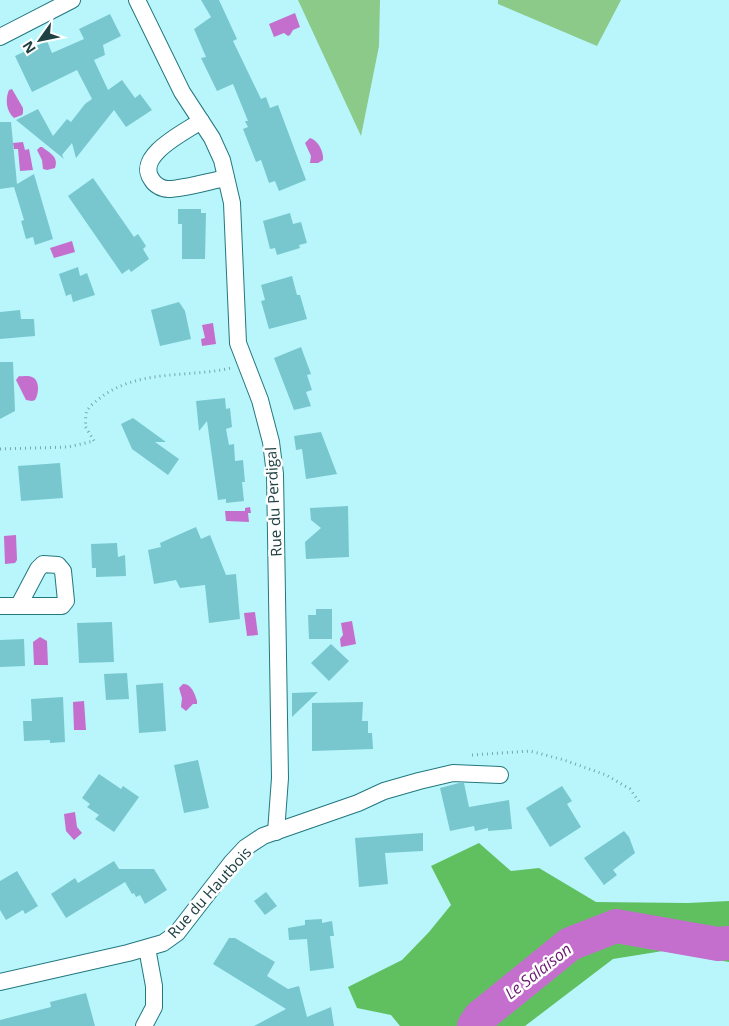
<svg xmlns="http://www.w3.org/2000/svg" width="729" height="1026" font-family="'Open Sans',sans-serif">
	<rect width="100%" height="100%" fill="#b8f6fc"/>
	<g fill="#8bca89">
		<polygon points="298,0 380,0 379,46 361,136"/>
		<polygon points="498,0 621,0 597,46 498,4"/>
	</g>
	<polygon fill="#60c060" points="479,843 511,871 539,868 596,902 688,903 729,901 729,962 663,951 613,959 525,1026 400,1026 391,1015 357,1008 348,987 402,960 429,932 451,905 431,866"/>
	<g fill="#c46fcd">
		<polygon points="295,13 300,27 293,30 290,35 288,36 284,33 274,37 269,24"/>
		<path d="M12,89L23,108V113L22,115L14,118C6,111 5,99 9,90Z"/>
		<path d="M310,138C318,140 324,152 323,160L318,163H310L311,156L305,143Z"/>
		<polygon points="23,142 25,150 29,149 33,170 20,171 18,149 14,149 13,143"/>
		<path d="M40,147H42C50,153 59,157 55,168L47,170L43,169L42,160L37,150Z"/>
		<polygon points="72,241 75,252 54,258 50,248"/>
		<polygon points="213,323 216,344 202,346 201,339 205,338 202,325"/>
		<path d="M19,376C24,377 28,375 32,377C40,380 39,394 35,400L32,401L26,400L16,380Z"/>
		<polygon points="250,507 251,513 248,513 249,522 226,521 225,511 245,511 245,508"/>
		<polygon points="16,535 17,560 15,563 5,564 4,536"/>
		<polygon points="255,612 258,635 247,636 244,613"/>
		<polygon points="352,621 356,644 341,647 340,639 343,635 341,623"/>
		<polygon points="40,637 47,641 48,665 34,665 33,642"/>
		<path d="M183,684C191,683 195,694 197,701V704H193L186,711L181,707L182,698L179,688Z"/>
		<polygon points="84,701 86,730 74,730 73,702"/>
		<polygon points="75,812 77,827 82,833 74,840 66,831 64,814"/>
	</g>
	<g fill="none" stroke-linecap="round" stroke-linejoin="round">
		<polyline stroke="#c46fcd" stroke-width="34" points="474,1026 480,1017 570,944 616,926 718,944 729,943"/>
	</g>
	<g fill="#78c7ce">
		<polygon points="201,0 219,0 237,39 233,41 261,99 266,97 270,108 278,105 306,180 279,191 275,181 269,183 261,160 256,162 243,129 248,127 245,121 248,121 233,84 217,91 201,58 206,57 194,29 211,17"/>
		<polygon points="110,14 121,36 103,45 105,55 94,60 108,90 122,80 135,98 140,94 152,110 126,127 114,110 76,158 72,143 62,155 64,159 16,120 38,109 53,136 67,119 71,122 85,104 92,99 91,97 77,70 32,92 15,56 47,41 52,53 84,39 79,29"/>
		<polygon points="0,122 11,122 17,184 34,174 53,239 35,245 33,237 26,239 21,221 24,220 14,187 0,189"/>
		<polygon points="93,178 134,237 138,234 146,246 143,249 149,259 131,272 129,269 122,274 68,196"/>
		<polygon points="178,209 201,209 201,213 206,213 205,259 182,259 182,224 178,224"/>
		<polygon points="290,213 293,224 301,222 307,243 299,245 300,248 277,255 275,248 270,249 263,221"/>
		<polygon points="78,267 80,276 87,273 95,295 73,302 71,294 66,296 59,274"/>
		<polygon points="292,276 297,295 300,295 307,319 269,329 261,301 265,300 261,285"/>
		<polygon points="179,302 185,311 191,339 160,346 151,310"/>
		<polygon points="20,310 21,319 34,319 35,336 0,339 0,312"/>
		<polygon points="301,347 311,374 307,375 312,390 306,392 311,406 294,410 274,358"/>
		<polygon points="0,362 13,362 15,411 0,419"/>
		<polygon points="225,398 226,409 230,408 232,427 226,429 229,445 234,444 235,461 243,460 245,482 242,482 244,501 226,503 226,499 218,500 207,421 199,431 196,401"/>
		<polygon points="133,418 166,442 155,442 179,459 168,475 132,449 121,424"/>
		<polygon points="321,432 337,474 306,479 302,449 296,450 294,436"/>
		<polygon points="60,463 63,498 21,501 18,466"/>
		<polygon points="348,506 349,557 306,559 305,542 321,528 311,520 310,508"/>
		<polygon points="196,527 201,539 210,535 226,575 236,574 240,619 209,623 205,585 180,588 176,580 154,584 148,550 161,547 160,543"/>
		<polygon points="117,543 118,557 125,555 126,576 96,577 96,568 92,568 91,544"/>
		<polygon points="316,609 332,609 332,639 309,639 308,615 316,615"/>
		<polygon points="112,622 114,662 79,663 77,623"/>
		<polygon points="24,639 25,666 0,667 0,640"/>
		<polygon points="331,644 349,661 329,681 311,663"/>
		<polygon points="127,673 129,699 106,700 104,674"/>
		<polygon points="163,683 166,731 139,733 136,685"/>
		<polygon points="318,692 292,717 292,693"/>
		<polygon points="63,697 65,742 50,743 50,740 24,741 23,721 32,721 31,699"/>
		<polygon points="363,702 362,721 368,721 368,733 372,733 373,749 312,751 312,703"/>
		<polygon points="198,760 209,808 184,813 174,765"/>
		<polygon points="99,774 121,789 123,786 139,797 114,832 95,819 99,815 87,807 90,804 82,798"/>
		<polygon points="459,783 464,783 469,807 509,800 512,829 488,831 488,828 475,831 474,826 450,831 440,788"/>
		<polygon points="562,786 572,801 567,804 581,827 550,847 526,808"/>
		<polygon points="624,831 629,837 635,853 613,870 617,875 604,885 584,858"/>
		<polygon points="423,833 423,851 385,853 388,884 359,887 355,838"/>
		<polygon points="114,861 119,869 154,869 167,890 145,904 140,895 136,897 134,893 132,894 125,882 66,918 51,894 75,878 78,883"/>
		<polygon points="17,871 38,906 25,914 23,910 6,920 0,910 0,881"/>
		<polygon points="266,892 277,906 265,915 254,901"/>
		<polygon points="322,919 322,923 332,921 334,936 330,936 334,968 310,971 307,939 289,940 288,928 305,925 305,920"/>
		<polygon points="229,938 235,938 275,962 267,976 288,989 299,986 307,1017 331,1007 334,1026 254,1026 286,1009 213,964"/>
		<polygon points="86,993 95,1026 0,1026 0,1020 51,1007 50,1002"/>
	</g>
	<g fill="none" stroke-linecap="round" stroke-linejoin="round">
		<g stroke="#23777f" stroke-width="18">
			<g id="street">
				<polyline points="137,0 182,92 212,138 222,160 232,203 238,343 260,400 271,442 275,474 280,778 276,832"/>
				<polyline points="0,37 72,0"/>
				<path d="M201,121C185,132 134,156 152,180C155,185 162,189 168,189C183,189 210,181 226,178"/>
				<polyline points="0,606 62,606 66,601 63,571 58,565 43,564 38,569 19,605"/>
				<polyline points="0,982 128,953 163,943 177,933 232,862 245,848 263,836 358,803 384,791 419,781 453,773 500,775"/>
				<polyline points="144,1026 154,1007 154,986 147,948"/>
			</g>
		</g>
		<g stroke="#75a7ab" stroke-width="3" stroke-dasharray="1 4" stroke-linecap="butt">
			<path d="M0,449L68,447L94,441L85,426C86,422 85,415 87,411C90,405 99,399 104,395C143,369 187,378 231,368"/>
			<polyline points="472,755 530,751 564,760 606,775 630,789 640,803"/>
		</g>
		<use href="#street" stroke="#fff" stroke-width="16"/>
	</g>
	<g text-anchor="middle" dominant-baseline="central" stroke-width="5" stroke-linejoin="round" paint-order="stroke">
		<g font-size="15" fill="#204144" stroke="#fff">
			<text transform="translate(273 502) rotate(-93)">Rue du Perdigal</text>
			<text transform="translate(209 892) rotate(-48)">Rue du Hautbois</text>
		</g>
		<g font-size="16" font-style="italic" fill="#681970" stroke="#fff">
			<text transform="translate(538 971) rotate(-38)">Le Salaison</text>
		</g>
	</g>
	<g transform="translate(40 40) rotate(237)" stroke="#ffffff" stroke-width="4" paint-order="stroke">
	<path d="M0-4L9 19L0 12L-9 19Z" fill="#204144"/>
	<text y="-8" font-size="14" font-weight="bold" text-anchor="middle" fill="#204144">N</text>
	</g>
</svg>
